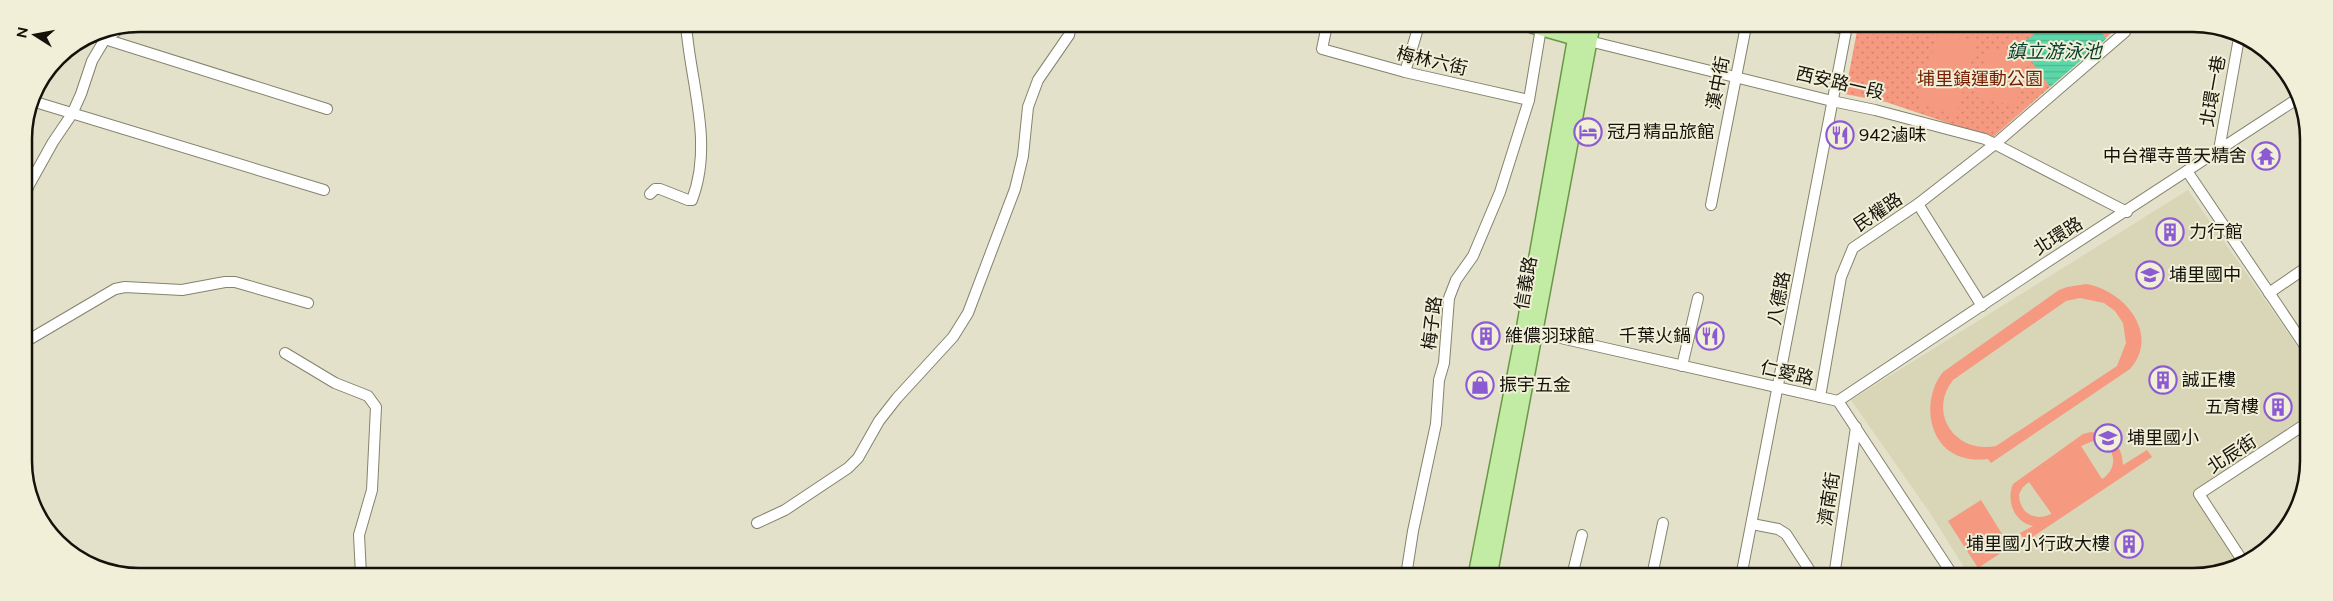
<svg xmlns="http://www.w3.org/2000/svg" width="2333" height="601" font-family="Figtree,'Noto Sans TC',sans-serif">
	<defs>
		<pattern id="park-dots" width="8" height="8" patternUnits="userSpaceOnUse" patternTransform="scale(1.25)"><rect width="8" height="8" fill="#f59a80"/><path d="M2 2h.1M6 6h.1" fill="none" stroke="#d1846d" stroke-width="1.8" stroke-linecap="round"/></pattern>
		<pattern id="water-rules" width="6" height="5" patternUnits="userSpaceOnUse" patternTransform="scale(1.25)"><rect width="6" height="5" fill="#5cd7aa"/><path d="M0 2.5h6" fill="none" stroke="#4fb891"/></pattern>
	</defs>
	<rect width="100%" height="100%" fill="#e4e1ca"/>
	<polygon fill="#d9d5b7" points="2188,190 2307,360 2307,420 2197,492 2238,562 2201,577 1970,577 1930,513 1851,400"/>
	<polygon fill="url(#park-dots)" points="1858,26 2116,26 2117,28 1992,138 1886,102 1845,94"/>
	<g fill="#f59a80" fill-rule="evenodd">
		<polygon points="1939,30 1977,42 1956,115 1917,103"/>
		<polygon points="1989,47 2028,57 2016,106 1977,97"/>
		<path d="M2086,284C2124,290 2161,334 2130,369L1991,463L1988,459C1981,460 1972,460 1965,458C1927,449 1921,399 1943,372L2059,290L2067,287ZM2080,298L2104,303L2115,311L2123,323L2126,343L2117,366L1996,446C1956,454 1927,414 1953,380L2066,301Z"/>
		<path d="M2091,432C2112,434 2122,445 2123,465L2147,450L2152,457L2025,542L2020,533L2033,526C2014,522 2006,501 2013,484L2083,434ZM2093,441L2106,445C2117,455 2115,471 2102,479L2081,446ZM2029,482L2051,513V514C2035,522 2019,513 2019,494L2023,487Z"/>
		<polygon points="1981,500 2010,547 1978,568 1948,521"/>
	</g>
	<polygon fill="url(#water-rules)" points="2044,26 2098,26 2106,39 2050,87 2020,45"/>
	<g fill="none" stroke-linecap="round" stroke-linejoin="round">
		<g stroke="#85826d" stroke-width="12">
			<g id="street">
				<polyline points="1327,25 1322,49 1405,72 1529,100"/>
				<polyline points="1828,26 1847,29"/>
				<polyline points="92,35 327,109"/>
				<polyline points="1589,41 1832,101 1875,110 1985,139 2127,212"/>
				<polyline points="1405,72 1419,25"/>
				<polyline points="32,101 324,190"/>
				<polyline points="2219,150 2239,38"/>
				<polyline points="2187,171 2307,349"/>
				<path d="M650,194L655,189H660L688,200H692C714,143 690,82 686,24"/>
				<polyline points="24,199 29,185 53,142 72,114 81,94 92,61 105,39 122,27"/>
				<polyline points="1918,204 1982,306"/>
				<polyline points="1711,205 1746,26"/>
				<polyline points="2269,293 2307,267"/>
				<polyline points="1530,331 1838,401 1954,577"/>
				<polyline points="25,342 115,289 125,287 182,290 225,282 235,282 308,303"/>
				<polyline points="285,353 335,383 368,396 376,407 372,490 359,535 361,575"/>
				<polyline points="1682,366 1698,298"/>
				<polyline points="1820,397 1841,277 1853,248 1918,204 1995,144 2125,32 2123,26"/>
				<polyline points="1838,401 2044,264 2297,99"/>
				<polyline points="757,523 785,510 848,468 858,458 879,421 897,398 953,337 968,313 1015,189 1023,156 1028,107 1038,80 1069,35 1071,25"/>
				<polyline points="1752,524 1778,529 1786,534 1814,577"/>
				<polyline points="2242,560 2199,494 2307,423"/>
				<polyline points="1485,572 1512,576"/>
				<polyline points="1406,576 1413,531 1436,424 1439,380 1444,363 1449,298 1456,280 1473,256 1500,192 1529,100 1541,28"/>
				<polyline points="1572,576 1582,535"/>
				<polyline points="1652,576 1663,523"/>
				<polyline points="1741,577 1847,26"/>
				<polyline points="1834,577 1856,427"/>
			</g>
		</g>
		<g stroke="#6a9747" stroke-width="18">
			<g id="primary">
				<polyline points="1532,25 1585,40"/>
				<polyline points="1476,576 1524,330 1578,25"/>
				<polyline points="1489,576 1592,25"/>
			</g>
		</g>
		<use href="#street" stroke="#fff" stroke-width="10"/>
		<use href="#primary" stroke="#c2eca4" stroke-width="15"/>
	</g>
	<defs>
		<g id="hotel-ring" transform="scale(1.4375)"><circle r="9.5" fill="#f1efd7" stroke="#8c5bd4" stroke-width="1.5"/><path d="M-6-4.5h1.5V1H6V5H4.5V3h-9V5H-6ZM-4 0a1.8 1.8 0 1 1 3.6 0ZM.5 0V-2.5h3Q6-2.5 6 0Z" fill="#8c5bd4"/></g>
		<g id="restaurant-ring" transform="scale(1.4375)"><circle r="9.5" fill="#f1efd7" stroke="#8c5bd4" stroke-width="1.5"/><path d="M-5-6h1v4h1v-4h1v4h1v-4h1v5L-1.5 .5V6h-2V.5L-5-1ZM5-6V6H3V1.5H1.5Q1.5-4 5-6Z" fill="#8c5bd4"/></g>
		<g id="temple-ring" transform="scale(1.4375)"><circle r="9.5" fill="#f1efd7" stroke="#8c5bd4" stroke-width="1.5"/><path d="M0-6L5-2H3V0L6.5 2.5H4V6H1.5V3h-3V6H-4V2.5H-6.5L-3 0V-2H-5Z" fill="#8c5bd4"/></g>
		<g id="building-ring" transform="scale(1.4375)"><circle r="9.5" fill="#f1efd7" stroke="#8c5bd4" stroke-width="1.5"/><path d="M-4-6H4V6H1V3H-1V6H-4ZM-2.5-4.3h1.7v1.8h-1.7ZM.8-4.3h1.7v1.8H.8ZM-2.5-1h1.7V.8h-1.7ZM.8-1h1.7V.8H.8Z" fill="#8c5bd4"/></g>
		<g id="school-ring" transform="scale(1.4375)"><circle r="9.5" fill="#f1efd7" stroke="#8c5bd4" stroke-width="1.5"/><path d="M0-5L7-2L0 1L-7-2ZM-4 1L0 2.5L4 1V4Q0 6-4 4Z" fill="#8c5bd4"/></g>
		<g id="shop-ring" transform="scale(1.4375)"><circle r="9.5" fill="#f1efd7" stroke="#8c5bd4" stroke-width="1.5"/><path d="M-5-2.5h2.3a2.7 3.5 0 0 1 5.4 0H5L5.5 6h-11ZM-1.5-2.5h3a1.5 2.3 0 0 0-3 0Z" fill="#8c5bd4"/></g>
	</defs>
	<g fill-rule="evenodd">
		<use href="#hotel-ring" x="1588" y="132"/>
		<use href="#restaurant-ring" x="1840" y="135"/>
		<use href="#temple-ring" x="2266" y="156"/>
		<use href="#building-ring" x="2170" y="232"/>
		<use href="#school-ring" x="2150" y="275"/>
		<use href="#building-ring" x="1486" y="336"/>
		<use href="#restaurant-ring" x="1710" y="336"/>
		<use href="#building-ring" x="2163" y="380"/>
		<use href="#shop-ring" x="1480" y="385"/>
		<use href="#building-ring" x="2278" y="407"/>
		<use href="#school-ring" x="2108" y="438"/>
		<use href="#building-ring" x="2129" y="544"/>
	</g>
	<g text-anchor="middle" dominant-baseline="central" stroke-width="4" stroke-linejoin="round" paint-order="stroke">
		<g font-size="18" fill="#14120b" stroke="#f1efd7">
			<text transform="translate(1432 61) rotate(13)">梅林六街</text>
			<text transform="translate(1718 83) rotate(-79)">漢中街</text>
			<text transform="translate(1840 83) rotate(13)">西安路一段</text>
			<text transform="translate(2213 91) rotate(-80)">北環一巷</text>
			<text transform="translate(1878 212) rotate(-34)">民權路</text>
			<text transform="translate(2058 236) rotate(-32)">北環路</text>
			<text transform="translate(1526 283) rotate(-80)">信義路</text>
			<text transform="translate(1779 298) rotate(-79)">八德路</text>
			<text transform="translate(1432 323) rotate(-83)">梅子路</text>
			<text transform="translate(1787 373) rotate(13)">仁愛路</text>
			<text transform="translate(2232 454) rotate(-33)">北辰街</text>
			<text transform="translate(1829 499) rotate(-81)">濟南街</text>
		</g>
		<g font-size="18" fill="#761e01" stroke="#f1efd7">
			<text x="1980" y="79">埔里鎮運動公園</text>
		</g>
		<g font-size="18" fill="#14120b" stroke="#f1efd7" text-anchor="start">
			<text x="1607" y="132">冠月精品旅館</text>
			<text x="1859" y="135">942滷味</text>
			<text x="2247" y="156" text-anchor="end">中台禪寺普天精舍</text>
			<text x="2189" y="232">力行館</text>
			<text x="2169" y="275">埔里國中</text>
			<text x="1505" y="336">維儂羽球館</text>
			<text x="1691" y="336" text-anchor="end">千葉火鍋</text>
			<text x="2182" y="380">誠正樓</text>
			<text x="1499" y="385">振宇五金</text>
			<text x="2259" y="407" text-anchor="end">五育樓</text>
			<text x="2127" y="438">埔里國小</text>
			<text x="2110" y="544" text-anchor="end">埔里國小行政大樓</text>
		</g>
		<g font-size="19" font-style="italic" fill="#063e2d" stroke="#f1efd7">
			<text x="2054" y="51">鎮立游泳池</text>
		</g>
	</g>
	<path d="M0 0H2333V601H0ZM139 32H2193A107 107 0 0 1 2300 139V461A107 107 0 0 1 2193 568H139A107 107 0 0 1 32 461V139A107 107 0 0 1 139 32Z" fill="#f1efd7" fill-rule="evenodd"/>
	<path fill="none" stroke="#14120b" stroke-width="2.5" d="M139 32H2193A107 107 0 0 1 2300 139V461A107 107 0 0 1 2193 568H139A107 107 0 0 1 32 461V139A107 107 0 0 1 139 32Z"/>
	<g transform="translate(35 35) rotate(281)" stroke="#f1efd7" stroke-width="4" paint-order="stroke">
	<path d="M0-4L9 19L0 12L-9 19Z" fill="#14120b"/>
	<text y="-8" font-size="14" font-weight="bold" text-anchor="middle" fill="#14120b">N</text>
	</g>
</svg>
